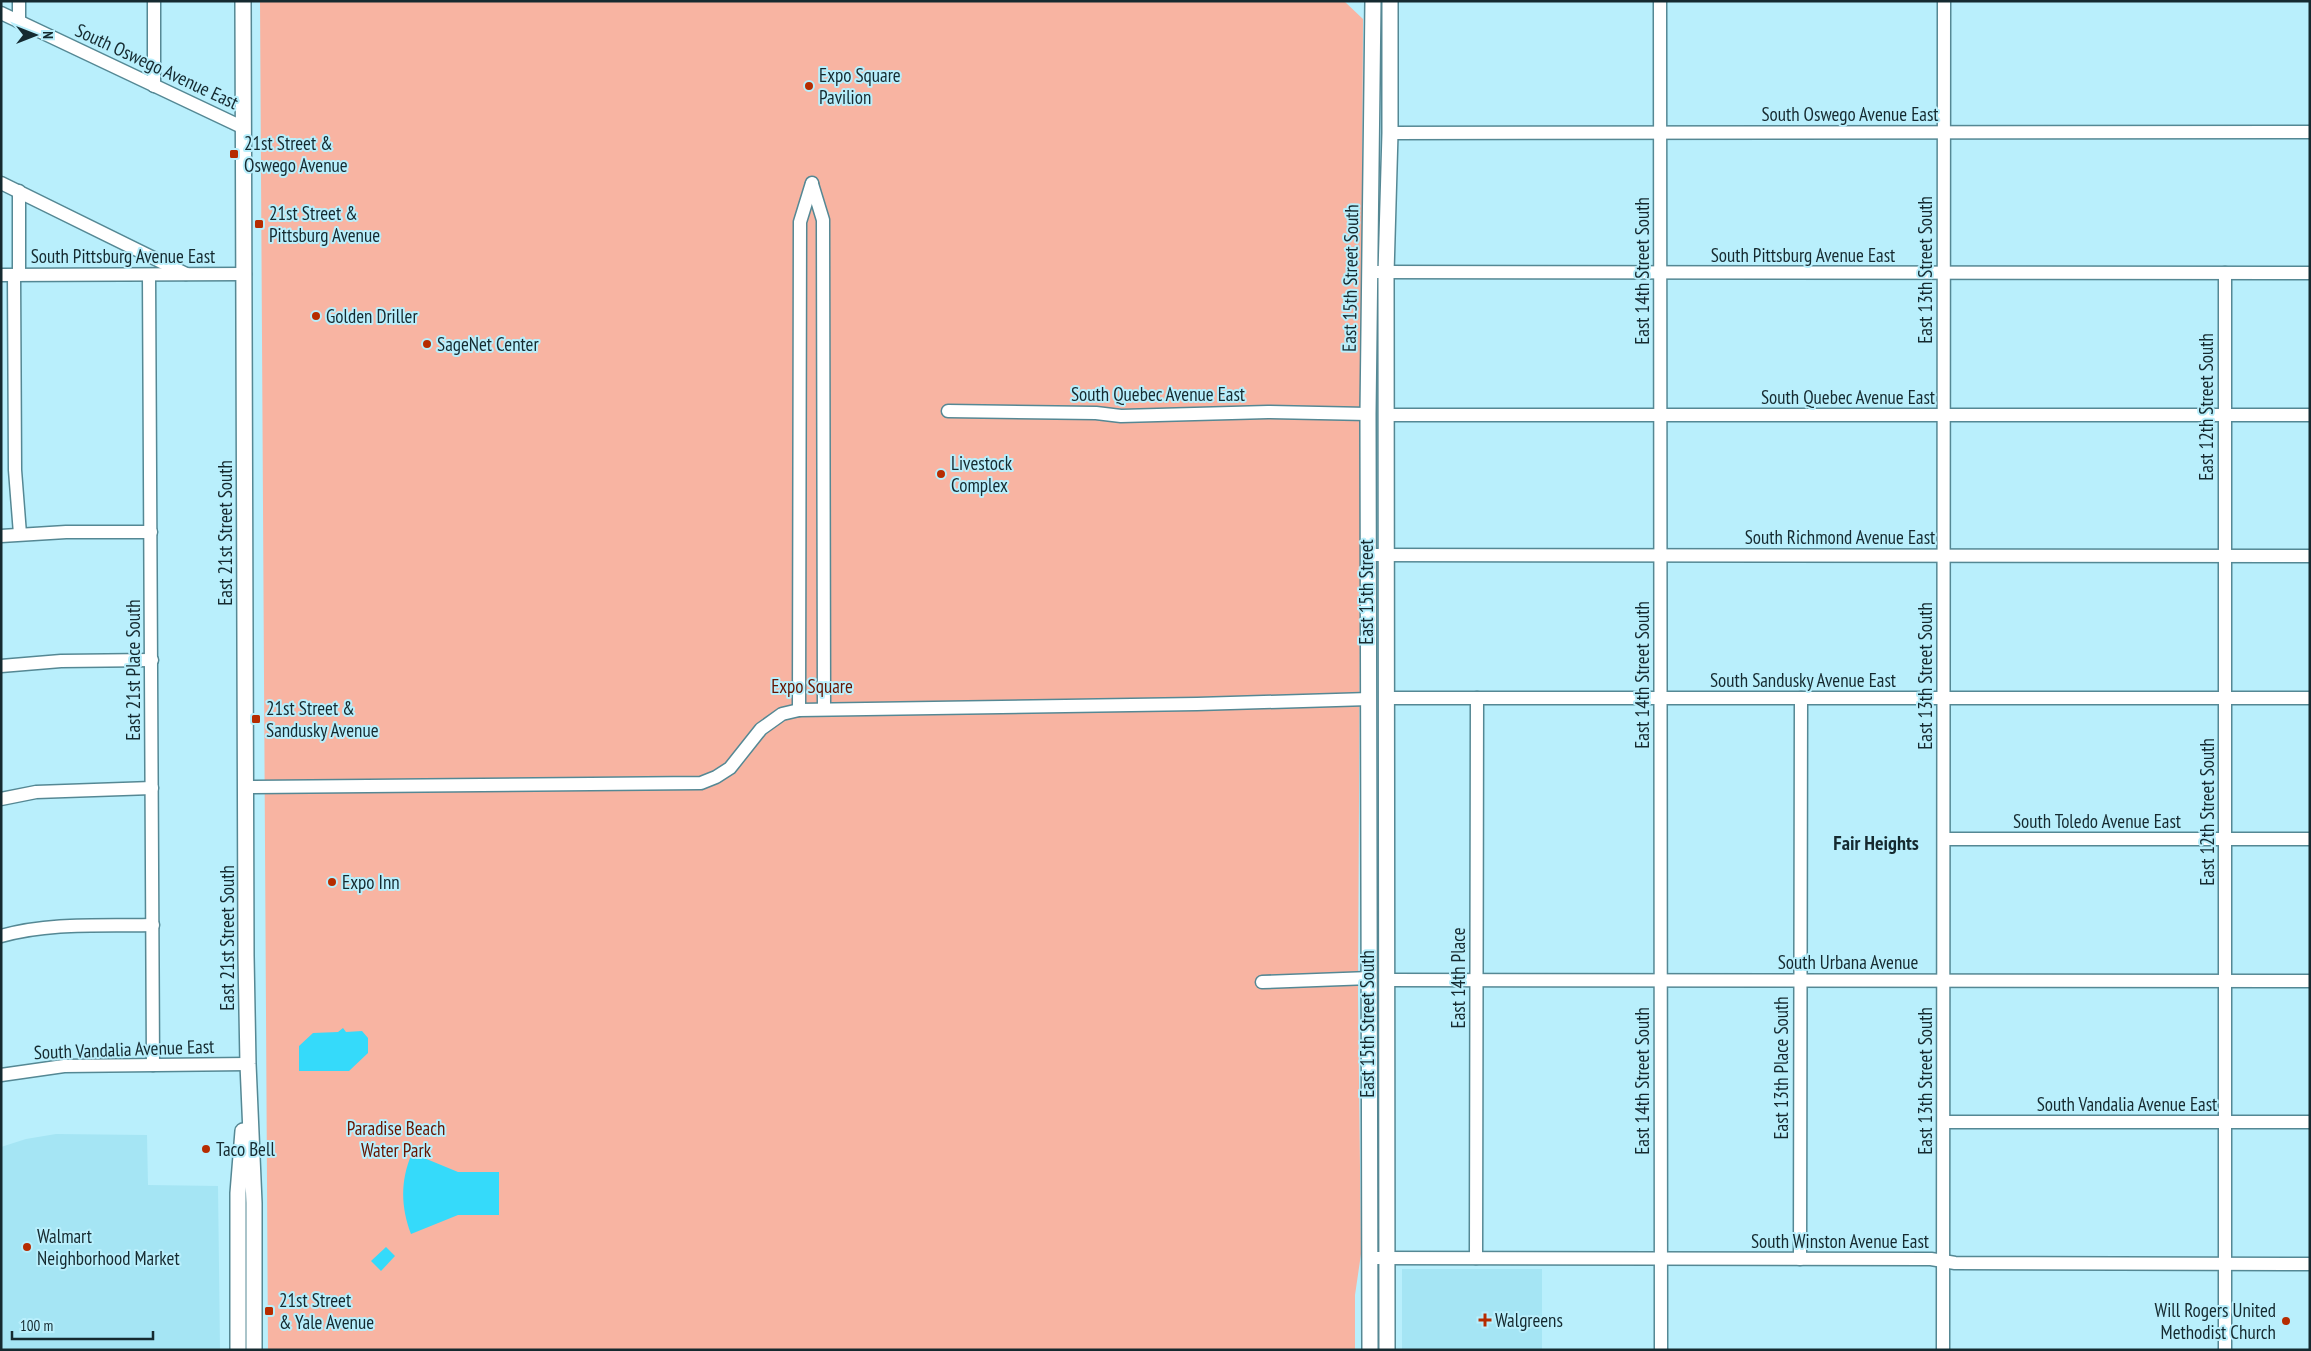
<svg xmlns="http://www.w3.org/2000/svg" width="2311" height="1351" font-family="'PT Sans Narrow',sans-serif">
	<rect width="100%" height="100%" fill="#b9effc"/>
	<g fill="#a5e5f4">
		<polygon points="56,1134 147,1135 148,1185 218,1186 220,1350 1,1350 1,1147 26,1139"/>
		<rect x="1402" y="1269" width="140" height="81"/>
	</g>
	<polygon fill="#f8b4a2" points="260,1 1344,1 1363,19 1358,994 1361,1254 1355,1295 1355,1350 268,1350"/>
	<g fill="#35dafa">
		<polygon points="343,1028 346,1032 362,1031 368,1038 368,1053 349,1071 299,1071 299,1046 313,1033 338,1032"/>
		<path d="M412,1153L458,1172H499V1215H458L411,1234C401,1207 400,1181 412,1153Z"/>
		<polygon points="386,1247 395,1256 381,1271 371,1261"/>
	</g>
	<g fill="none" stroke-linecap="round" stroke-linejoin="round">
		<g stroke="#558894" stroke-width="15">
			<g id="minor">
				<polyline points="19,1 19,22"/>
				<polyline points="154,1 154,86"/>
				<polyline points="1660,1 1661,1350"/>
				<polyline points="1,13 244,128"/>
				<polyline points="1390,133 2310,132"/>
				<polyline points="1,183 186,274"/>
				<polyline points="812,184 823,220 824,709"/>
				<polyline points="19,191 19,275"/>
				<polyline points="1377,272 2310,273"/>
				<polyline points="1,275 245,274"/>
				<polyline points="14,275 15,470 20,534"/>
				<polyline points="149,275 153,1065"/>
				<polyline points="948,411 1096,413 1121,416 1268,412 1368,414"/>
				<polyline points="1386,415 2310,415"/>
				<polyline points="1,536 66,532 151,532"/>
				<polyline points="1369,555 2310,556"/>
				<polyline points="1,666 61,661 152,660"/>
				<polyline points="1386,698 2310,698"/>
				<polyline points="799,710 800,222 812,183"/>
				<polyline points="246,787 701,783 716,777 730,768 761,729 782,714 799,710 1197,704 1369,699"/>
				<polyline points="1,799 36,792 152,788"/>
				<polyline points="1944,839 2310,839"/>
				<path d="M1,936C50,922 103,926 153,925"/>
				<polyline points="1387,980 2310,981"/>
				<polyline points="1262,982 1370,978"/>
				<polyline points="1,1075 64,1066 248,1064"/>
				<polyline points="1945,1122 2310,1122"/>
				<polyline points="1370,1258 1931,1259 1955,1263 2310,1264"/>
				<polyline points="1476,1258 1477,698"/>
				<polyline points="1800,1259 1801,698"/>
				<polyline points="1943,1350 1944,1"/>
				<polyline points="2225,1350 2225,273"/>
			</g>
		</g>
		<g stroke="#558894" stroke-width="18">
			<g id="major">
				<polyline points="243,1 246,956 248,1064 254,1203 254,1350"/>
				<polyline points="238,1350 238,1193 243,1131"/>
				<polyline points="1370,1350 1368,414 1373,1"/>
				<polyline points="1387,1350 1386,273 1390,133 1390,1"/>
			</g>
		</g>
		<use href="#minor" stroke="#fff" stroke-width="12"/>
		<use href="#major" stroke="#fff" stroke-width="15"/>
	</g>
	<g fill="#b62c00" stroke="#b9effc" stroke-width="2">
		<circle cx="809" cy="86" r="5"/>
		<rect x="229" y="149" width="10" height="10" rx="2.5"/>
		<rect x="254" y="219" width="10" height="10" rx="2.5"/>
		<circle cx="316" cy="316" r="5"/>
		<circle cx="427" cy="344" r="5"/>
		<circle cx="941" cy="474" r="5"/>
		<rect x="251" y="714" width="10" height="10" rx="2.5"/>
		<circle cx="332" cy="882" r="5"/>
		<circle cx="206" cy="1149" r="5"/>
		<circle cx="27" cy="1247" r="5"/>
		<rect x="264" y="1306" width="10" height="10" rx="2.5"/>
		<path d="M1482.5 1312.5h5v5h5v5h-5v5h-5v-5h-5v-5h5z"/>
		<circle cx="2286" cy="1321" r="5"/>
	</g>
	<g text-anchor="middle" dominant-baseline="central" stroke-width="4" stroke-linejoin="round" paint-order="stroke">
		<g font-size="19" fill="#152a30" stroke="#b9effc">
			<text transform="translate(157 66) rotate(25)">South Oswego Avenue East</text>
			<text x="1850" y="114">South Oswego Avenue East</text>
			<text x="1803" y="255">South Pittsburg Avenue East</text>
			<text x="123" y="256">South Pittsburg Avenue East</text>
			<text transform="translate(1925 270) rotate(-90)">East 13th Street South</text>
			<text transform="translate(1642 271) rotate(-90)">East 14th Street South</text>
			<text transform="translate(1350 278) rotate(-89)">East 15th Street South</text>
			<text x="1158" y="394">South Quebec Avenue East</text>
			<text x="1848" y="397">South Quebec Avenue East</text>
			<text transform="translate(2206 407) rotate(-90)">East 12th Street South</text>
			<text transform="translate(225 533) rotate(-90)">East 21st Street South</text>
			<text x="1840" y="537">South Richmond Avenue East</text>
			<text transform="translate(1366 592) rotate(-90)">East 15th Street</text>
			<text transform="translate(133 670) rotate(-90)">East 21st Place South</text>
			<text transform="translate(1642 675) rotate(-90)">East 14th Street South</text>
			<text transform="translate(1925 676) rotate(-90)">East 13th Street South</text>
			<text x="1803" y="680">South Sandusky Avenue East</text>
			<text transform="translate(2207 812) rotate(-90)">East 12th Street South</text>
			<text x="2097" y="821">South Toledo Avenue East</text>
			<text transform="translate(227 938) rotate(-90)">East 21st Street South</text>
			<text x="1848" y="962">South Urbana Avenue</text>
			<text transform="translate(1458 978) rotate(-90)">East 14th Place</text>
			<text transform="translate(1367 1024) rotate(-90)">East 15th Street South</text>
			<text transform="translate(124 1049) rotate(-2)">South Vandalia Avenue East</text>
			<text transform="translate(1781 1068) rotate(-90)">East 13th Place South</text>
			<text transform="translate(1642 1081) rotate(-90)">East 14th Street South</text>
			<text transform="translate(1925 1081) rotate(-90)">East 13th Street South</text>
			<text x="2127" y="1104">South Vandalia Avenue East</text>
			<text x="1840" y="1241">South Winston Avenue East</text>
		</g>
		<g font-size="19" fill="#152a30" stroke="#b9effc" text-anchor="start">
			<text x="819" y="75">Expo Square<tspan x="819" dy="22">Pavilion</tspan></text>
			<text x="244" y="143">21st Street &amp;<tspan x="244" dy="22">Oswego Avenue</tspan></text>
			<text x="269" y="213">21st Street &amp;<tspan x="269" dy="22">Pittsburg Avenue</tspan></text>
			<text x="326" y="316">Golden Driller</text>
			<text x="437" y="344">SageNet Center</text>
			<text x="951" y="463">Livestock<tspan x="951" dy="22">Complex</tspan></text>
			<text x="266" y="708">21st Street &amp;<tspan x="266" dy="22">Sandusky Avenue</tspan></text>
			<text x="342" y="882">Expo Inn</text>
			<text x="216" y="1149">Taco Bell</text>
			<text x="37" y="1236">Walmart<tspan x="37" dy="22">Neighborhood Market</tspan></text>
			<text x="279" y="1300">21st Street<tspan x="279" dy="22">&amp; Yale Avenue</tspan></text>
			<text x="2276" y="1310" text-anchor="end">Will Rogers United<tspan x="2276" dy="22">Methodist Church</tspan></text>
			<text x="1495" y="1320">Walgreens</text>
		</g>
		<g font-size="19" fill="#671500" stroke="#b9effc">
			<text x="812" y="686">Expo Square</text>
			<text x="396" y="1128">Paradise Beach<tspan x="396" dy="22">Water Park</tspan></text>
		</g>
		<g font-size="20" font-weight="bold" fill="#152a30" stroke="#b9effc">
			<text x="1876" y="843">Fair Heights</text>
		</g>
	</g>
	<rect width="2311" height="1351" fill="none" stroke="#152a30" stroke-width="5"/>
	<g transform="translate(35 35) rotate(90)" stroke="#b9effc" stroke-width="4" paint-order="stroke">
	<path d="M0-4L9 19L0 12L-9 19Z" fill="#152a30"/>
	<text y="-8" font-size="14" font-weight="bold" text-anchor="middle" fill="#152a30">N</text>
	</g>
	<path d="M12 1331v8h141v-8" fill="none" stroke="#152a30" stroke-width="2.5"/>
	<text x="20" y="1331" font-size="15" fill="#152a30" stroke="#b9effc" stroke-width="4" paint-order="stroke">100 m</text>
</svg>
